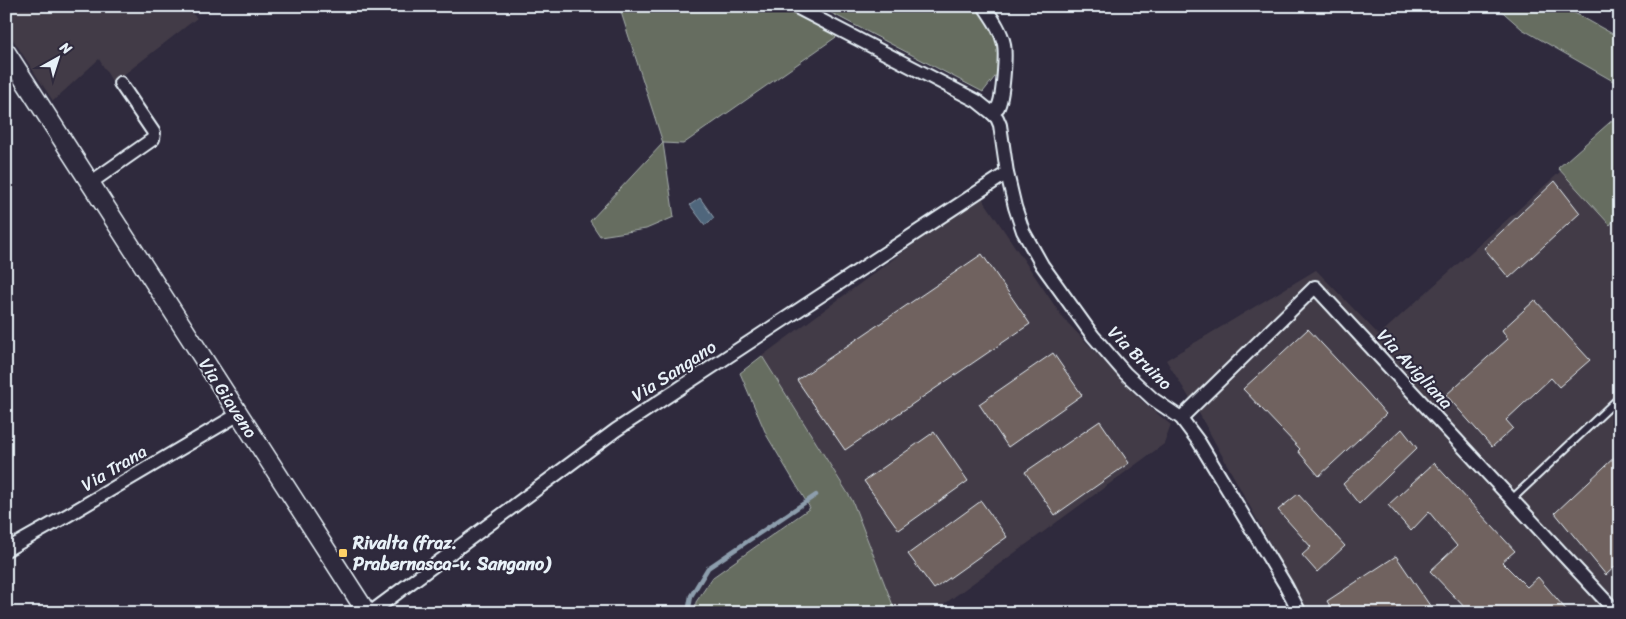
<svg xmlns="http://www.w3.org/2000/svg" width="1626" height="619" font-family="Sriracha,sans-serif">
	<rect width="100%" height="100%" fill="#2f2a3d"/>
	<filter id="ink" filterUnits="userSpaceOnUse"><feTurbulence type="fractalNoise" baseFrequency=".02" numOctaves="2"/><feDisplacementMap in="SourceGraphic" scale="10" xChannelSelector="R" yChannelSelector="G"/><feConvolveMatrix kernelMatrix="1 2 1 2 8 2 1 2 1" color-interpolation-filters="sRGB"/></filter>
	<g filter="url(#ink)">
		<g fill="#423b47">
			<polygon points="6,6 183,6 197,18 113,83 99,59 53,101 6,29"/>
			<polygon points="1561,171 1609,224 1620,212 1620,613 1308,613 1200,415 1166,360 1316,270 1379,335"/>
			<polygon points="980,195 1063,318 1141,400 1171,425 1164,444 932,613 896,613 852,500 762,356"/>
		</g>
		<g fill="#666d60" stroke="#a7afac">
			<polygon points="619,6 783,6 839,35 683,144 663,143 674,217 646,229 600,236 590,221 663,143"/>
			<polygon points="818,6 977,6 992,27 999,46 998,73 983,92"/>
			<polygon points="1496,6 1562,6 1620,38 1620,85 1522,29"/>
			<polygon points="1620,110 1620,212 1610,225 1558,168 1617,116"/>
			<polygon points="762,356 852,500 896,613 695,613 696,602 713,577 810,508 767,436 740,373"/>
		</g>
		<polygon fill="#50667b" stroke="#8d9ead" points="700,198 714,218 705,225 690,205"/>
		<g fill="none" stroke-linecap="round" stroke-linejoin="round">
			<polyline stroke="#8d9ead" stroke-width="4.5" points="688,613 691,596 708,568 816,495"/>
		</g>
		<g fill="#6f625e" stroke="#e8f1f8">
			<polygon points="1555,181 1580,213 1509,278 1484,248"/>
			<polygon points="982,254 1030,324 845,450 797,380"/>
			<polygon points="1535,300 1590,360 1559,387 1551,378 1506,420 1513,428 1492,447 1446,395 1508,339 1502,330"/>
			<polygon points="1308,329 1365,390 1386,414 1319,476 1298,451 1300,449 1243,389"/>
			<polygon points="1053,353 1082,395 1008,447 979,404"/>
			<polygon points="1100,421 1129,463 1055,515 1025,472"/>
			<polygon points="1402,429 1417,448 1359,504 1343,484"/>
			<polygon points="934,432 968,481 899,530 864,481"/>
			<polygon points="1620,452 1620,562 1606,575 1555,513"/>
			<polygon points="1434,463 1515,551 1502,562 1527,587 1538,577 1569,613 1470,613 1430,571 1457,546 1429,512 1411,531 1388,505"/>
			<polygon points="1298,494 1345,546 1317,572 1302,555 1311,547 1278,510"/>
			<polygon points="981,501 1007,537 934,589 908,554"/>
			<polygon points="1396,556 1435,613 1334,613 1327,601"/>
		</g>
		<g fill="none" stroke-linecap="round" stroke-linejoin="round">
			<g stroke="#e8f1f8" stroke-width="10">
				<polyline id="lane" points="1512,499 1620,397"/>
			</g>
			<g stroke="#e8f1f8" stroke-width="16">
				<g id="street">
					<polyline points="794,6 977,101 992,113"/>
					<path d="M984,6C992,18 1001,30 1004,44C1006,55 1003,98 998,107C997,108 993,112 992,113L997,118L1000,125L1007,173L1015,207L1023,231L1042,265L1093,336L1125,373L1153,399L1181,418L1199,442L1286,586L1300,613"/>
					<polyline points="90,183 153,139 154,133 120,83"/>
					<polyline points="1181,418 1315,287 1617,613"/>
					<polyline points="6,550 68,515 239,414"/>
					<polyline points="370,613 616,430 1007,173"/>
				</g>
			</g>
			<g stroke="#e8f1f8" stroke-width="21">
				<polyline id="secondary" points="6,52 367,613"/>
			</g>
			<use href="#lane" stroke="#2f2a3d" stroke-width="6"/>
			<use href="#street" stroke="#2f2a3d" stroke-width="12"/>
			<use href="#secondary" stroke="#2f2a3d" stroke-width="18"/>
		</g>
	</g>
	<rect fill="#ffd166" stroke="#2f2a3d" stroke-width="2" x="338" y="548" width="10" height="10" rx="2.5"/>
	<g text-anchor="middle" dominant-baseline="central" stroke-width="4" stroke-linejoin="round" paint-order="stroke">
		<g font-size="18" fill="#e8f1f8" stroke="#2f2a3d">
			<text transform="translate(1140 358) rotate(45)">Via Bruino</text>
			<text transform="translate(1415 369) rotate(47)">Via Avigliana</text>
			<text transform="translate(674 371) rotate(-33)">Via Sangano</text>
			<text transform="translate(228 398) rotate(57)">Via Giaveno</text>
			<text transform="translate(114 468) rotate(-31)">Via Trana</text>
		</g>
		<g font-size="18" font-weight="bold" fill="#e8f1f8" stroke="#2f2a3d" text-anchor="start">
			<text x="353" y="543">Rivalta (fraz.<tspan x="353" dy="21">Prabernasca-v. Sangano)</tspan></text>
		</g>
	</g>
	<rect width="1626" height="619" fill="none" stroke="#2f2a3d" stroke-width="25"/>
	<rect x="12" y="12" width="1601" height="594" fill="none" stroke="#e8f1f8" stroke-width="2" filter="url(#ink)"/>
	<g transform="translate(58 58) rotate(39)" stroke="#2f2a3d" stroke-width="4" paint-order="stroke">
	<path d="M0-4L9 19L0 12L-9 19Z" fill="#e8f1f8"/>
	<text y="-8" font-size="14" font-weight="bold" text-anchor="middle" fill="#e8f1f8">N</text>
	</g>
</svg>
